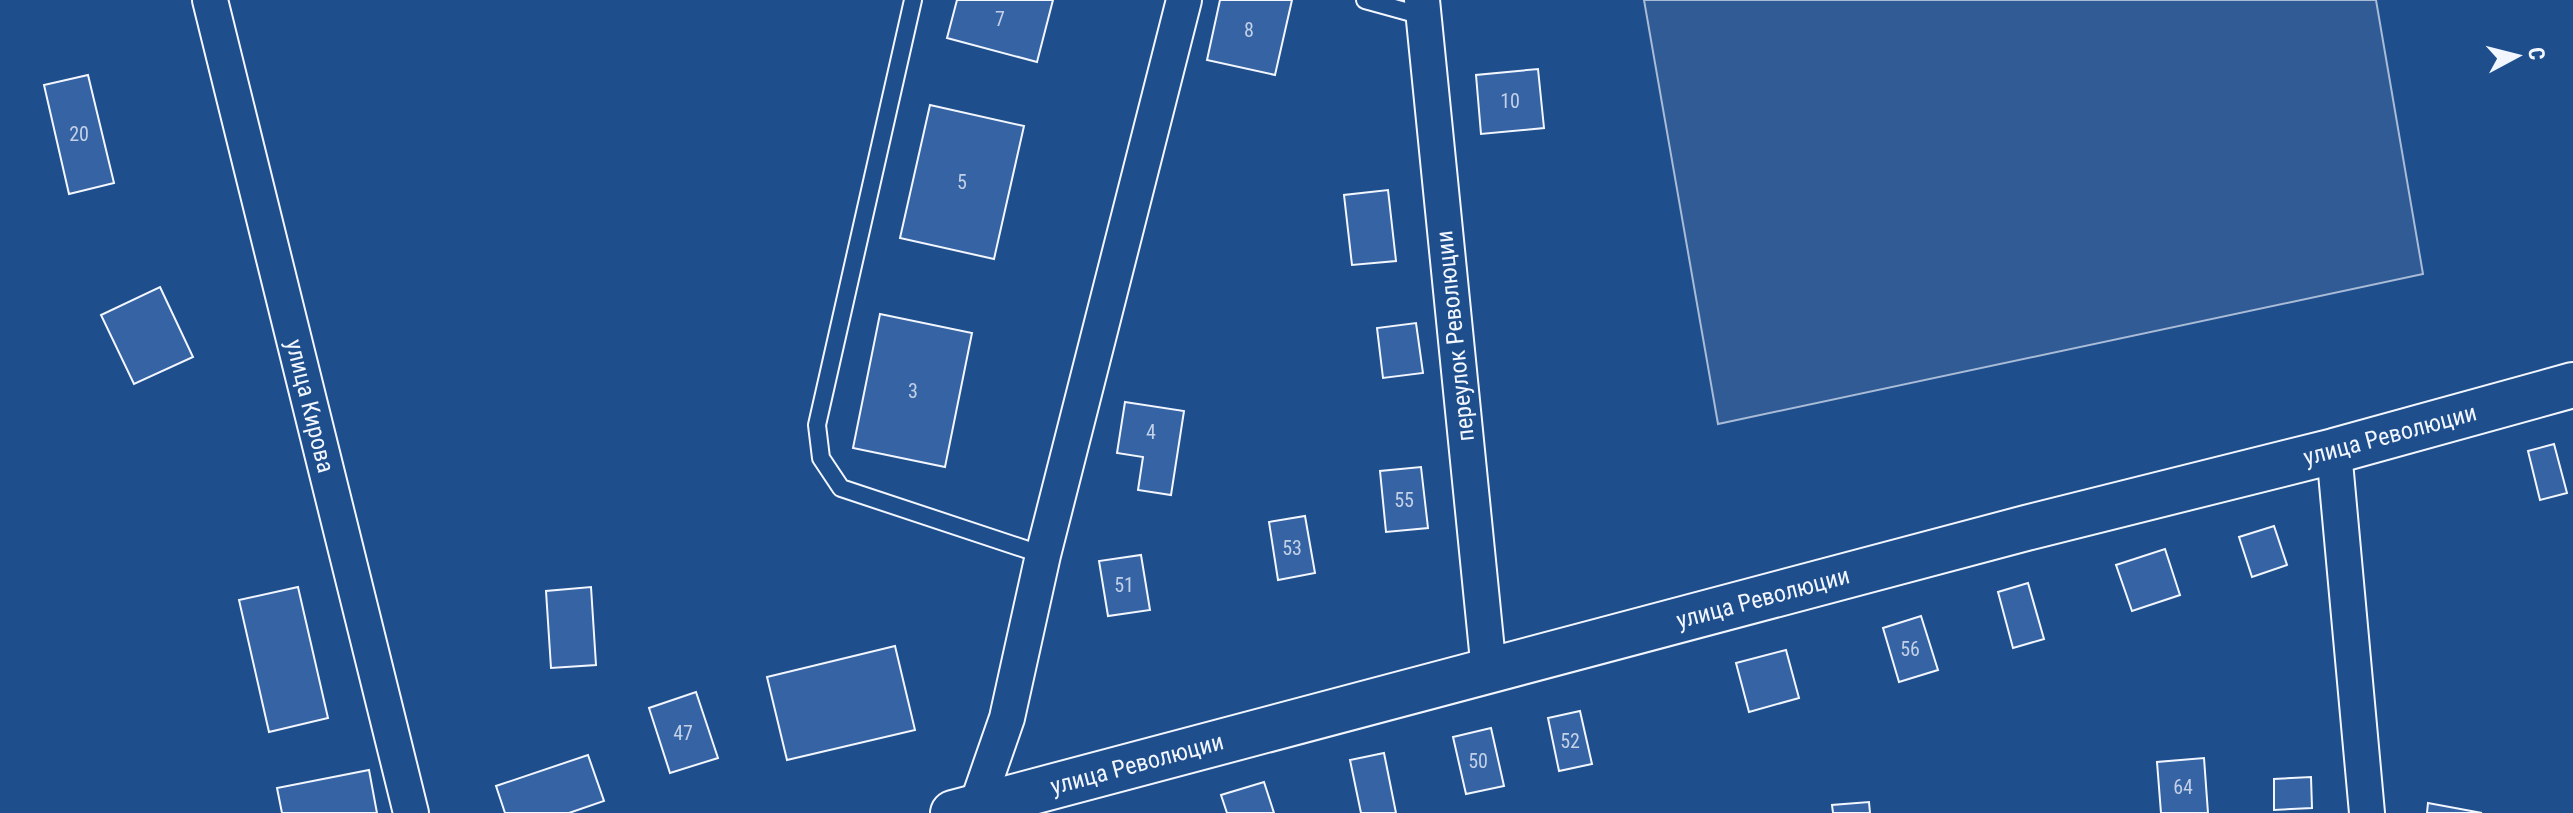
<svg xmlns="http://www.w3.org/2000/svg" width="2573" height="813" font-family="'Roboto Condensed',sans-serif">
	<rect width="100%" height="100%" fill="#1f4e8c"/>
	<polygon fill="#305b95" stroke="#a8bbd7" stroke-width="2" points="1644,0 2376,0 2423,274 1718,424"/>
	<g fill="#3563a3" stroke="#f2f6ff" stroke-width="2">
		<polygon points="957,0 1053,0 1037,62 947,38"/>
		<polygon points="1220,0 1292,0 1275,75 1207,60"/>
		<polygon points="1538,69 1544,128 1481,134 1476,75"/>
		<polygon points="88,75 114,183 69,194 44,85"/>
		<polygon points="930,105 1024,126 994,259 900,238"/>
		<polygon points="1388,190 1396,261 1352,265 1344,195"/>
		<polygon points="160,287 193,357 134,384 101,315"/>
		<polygon points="880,314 972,333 945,467 853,448"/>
		<polygon points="1416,323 1423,373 1383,378 1377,328"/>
		<polygon points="1125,402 1184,411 1171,495 1138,490 1143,457 1117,453"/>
		<polygon points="2554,444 2567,493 2540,500 2528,451"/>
		<polygon points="1421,467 1428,528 1386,532 1380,471"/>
		<polygon points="1305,516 1315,573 1278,580 1269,522"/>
		<polygon points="2274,526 2287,565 2252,577 2239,537"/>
		<polygon points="2165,549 2180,595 2132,611 2116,565"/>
		<polygon points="1141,555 1150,610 1108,616 1099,561"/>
		<polygon points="2028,583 2044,639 2013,648 1998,592"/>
		<polygon points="298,587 328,718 269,732 239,600"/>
		<polygon points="591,587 596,665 551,668 546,591"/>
		<polygon points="1921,616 1938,670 1899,682 1883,628"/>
		<polygon points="895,646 915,730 787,760 767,677"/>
		<polygon points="1786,650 1799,698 1749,712 1736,663"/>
		<polygon points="696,692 718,758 670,773 649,708"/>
		<polygon points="1580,711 1592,764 1559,771 1548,718"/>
		<polygon points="1491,728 1504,786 1466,794 1453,737"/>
		<polygon points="1384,753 1396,813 1361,813 1350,760"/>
		<polygon points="588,755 604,801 569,813 505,813 496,786"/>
		<polygon points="2204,758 2208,813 2161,813 2157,762"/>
		<polygon points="369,770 377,813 282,813 277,788"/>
		<polygon points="2311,777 2312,808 2274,810 2274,779"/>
		<polygon points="1264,782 1274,813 1227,813 1221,795"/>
		<polygon points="1869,802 1870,813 1833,813 1832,805"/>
		<polygon points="2428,803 2482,813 2427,813"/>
	</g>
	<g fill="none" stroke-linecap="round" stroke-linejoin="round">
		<g stroke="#f2f6ff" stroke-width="20">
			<g id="lane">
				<polyline points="913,0 817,425 821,458 841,488 1043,555"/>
				<polyline points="1365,0 1423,16"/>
			</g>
		</g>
		<g stroke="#f2f6ff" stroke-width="38">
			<g id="street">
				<polyline points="210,0 411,813"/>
				<polyline points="1422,0 1489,671"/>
				<polyline points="2334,451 2367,813"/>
				<polyline points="974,813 1007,718 1043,555 1184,0"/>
			</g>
		</g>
		<g stroke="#f2f6ff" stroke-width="48">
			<polyline id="secondary" points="953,813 2026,528 2334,451 2573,385"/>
		</g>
		<use href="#lane" stroke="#1f4e8c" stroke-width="16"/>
		<use href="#street" stroke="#1f4e8c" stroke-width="34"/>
		<use href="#secondary" stroke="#1f4e8c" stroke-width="44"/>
	</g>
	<g text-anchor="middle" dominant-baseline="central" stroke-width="6" stroke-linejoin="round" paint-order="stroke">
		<g font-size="20" fill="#c3d1e8">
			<text x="1000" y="19">7</text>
			<text x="1249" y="30">8</text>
			<text x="1510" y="101">10</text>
			<text x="79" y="134">20</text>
			<text x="962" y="182">5</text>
			<text x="913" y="391">3</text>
			<text x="1151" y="432">4</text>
			<text x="1404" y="500">55</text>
			<text x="1292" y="548">53</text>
			<text x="1124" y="585">51</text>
			<text x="1910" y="649">56</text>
			<text x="683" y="733">47</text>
			<text x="1570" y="741">52</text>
			<text x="1478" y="761">50</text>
			<text x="2183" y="787">64</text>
		</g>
		<g font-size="24" fill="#f2f6ff" stroke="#1f4e8c">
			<text transform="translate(1455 336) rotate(-96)">переулок Революции</text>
			<text transform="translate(310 406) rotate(76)">улица Кирова</text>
			<text transform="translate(2390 435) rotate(-15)">улица Революции</text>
			<text transform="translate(1763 598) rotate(-15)">улица Революции</text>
			<text transform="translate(1137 764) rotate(-15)">улица Революции</text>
		</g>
	</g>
	<g transform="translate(2517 56) rotate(83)" stroke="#1f4e8c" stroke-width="6" paint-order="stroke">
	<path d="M0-6L14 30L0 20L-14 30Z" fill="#f2f6ff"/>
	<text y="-12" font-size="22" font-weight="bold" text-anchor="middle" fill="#f2f6ff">С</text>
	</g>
</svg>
